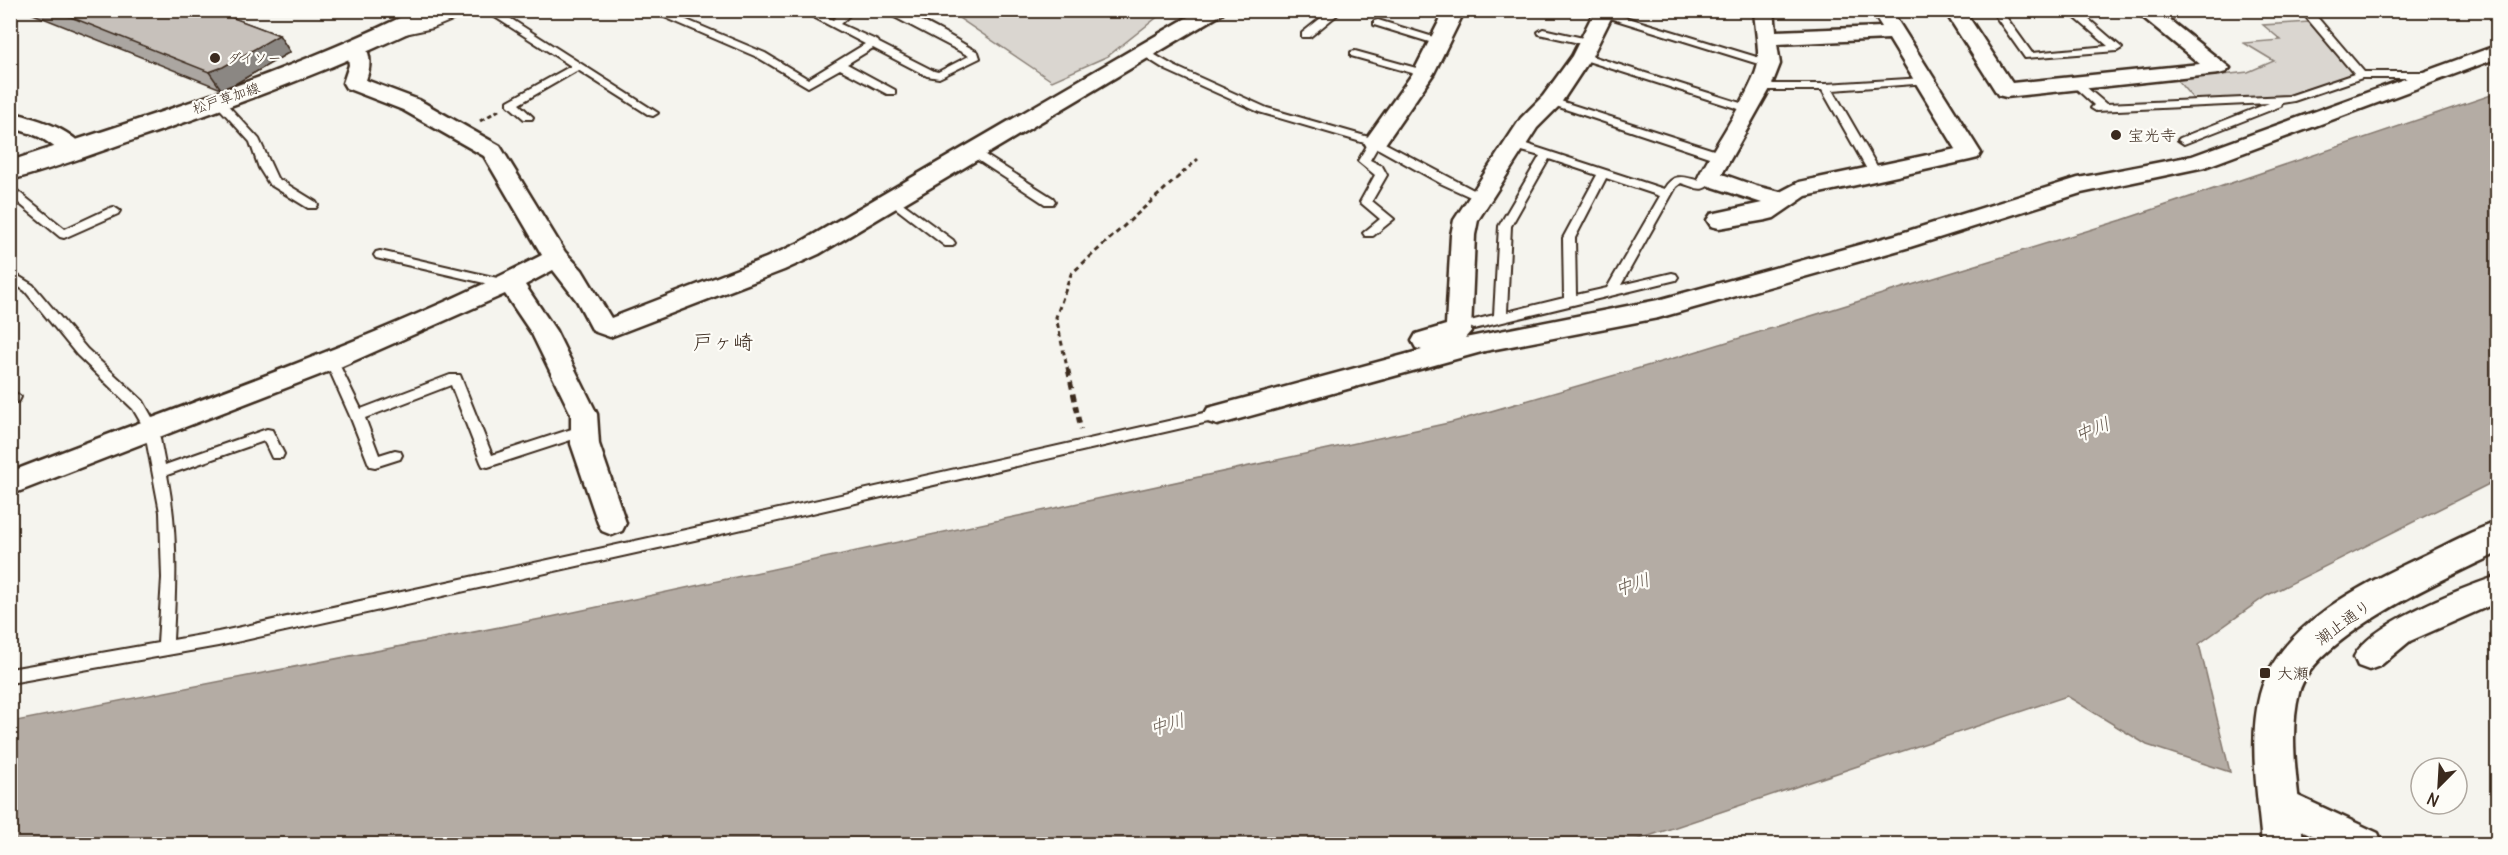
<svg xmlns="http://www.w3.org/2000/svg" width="2508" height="855" font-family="Delius,'Klee One',sans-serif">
	<rect width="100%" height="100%" fill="#f5f4ee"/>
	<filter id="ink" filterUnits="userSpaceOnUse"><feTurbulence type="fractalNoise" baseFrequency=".0167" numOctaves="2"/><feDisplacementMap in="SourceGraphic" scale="12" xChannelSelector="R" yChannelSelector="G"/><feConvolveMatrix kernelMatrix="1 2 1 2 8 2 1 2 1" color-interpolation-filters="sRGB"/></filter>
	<g filter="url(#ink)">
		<g fill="#dad6d0" stroke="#8a8077" stroke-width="1.5">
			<polygon points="974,11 974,10 1165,11 1108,56 1052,81 959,18"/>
			<polygon points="2309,22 2353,74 2289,95 2195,101 2177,80 2248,72 2274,61 2244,43 2281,40 2263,25"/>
		</g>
		<polygon fill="#b4aca4" stroke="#84786e" stroke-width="1.5" points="2497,93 2497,480 2266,596 2199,644 2230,772 2147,745 2067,696 1625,844 11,844 11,722 551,617 1453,422 1688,354 2122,220"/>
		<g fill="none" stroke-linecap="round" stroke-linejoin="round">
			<g stroke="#3b2a1e" stroke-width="4">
				<g id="lane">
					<polygon points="461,10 477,10 433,28 400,35 395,32"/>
					<polygon points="484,10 497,10 658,113 653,116 649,115 578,70 519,104 533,117 532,119 524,119 508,105 508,101 571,66"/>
					<path d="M648,10H663L765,53L808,79L865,44L800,10H814L833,20L843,10H855L840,24L878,41L879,43L934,71L938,72L969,56L881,10C912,10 950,37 978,52L980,58L939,78L927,76L873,48L847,64L895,90V94H887L840,69L808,87L757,57Z"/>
					<polygon points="1331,10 1343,10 1310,37 1302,37 1302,33"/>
					<polygon points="1602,10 1773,62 1774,64 1773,66 1765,66 1600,15 1599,13"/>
					<polygon points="1991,10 2001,10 2032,53 2108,46 2066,10 2078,10 2122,48 2117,51 2025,58"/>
					<polygon points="2300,10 2311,10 2364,72 2436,72 2441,75 2436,78 2362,78 2294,101 2282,103 2281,106 2184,144 2178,140 2180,138 2269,103 2096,111 2091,108 2094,105 2070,83 2071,81 2079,81 2106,104 2289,96 2354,74"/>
					<polygon points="1378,20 1443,40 1444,42 1439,45 1374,25 1374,21"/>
					<polygon points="1543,29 1592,40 1593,42 1588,45 1539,34 1538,32"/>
					<polygon points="1143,48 1174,66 1267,108 1379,140 1485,196 1479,200 1475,199 1440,183 1377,148 1370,160 1382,166 1387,175 1372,201 1394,219 1373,236 1365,236 1363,233 1380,219 1360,202 1375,175 1358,161 1368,144 1259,112 1166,70 1139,53 1139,49"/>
					<polygon points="1355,51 1427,71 1428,73 1423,76 1351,56 1351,52"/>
					<polygon points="1582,53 1750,106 1751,108 1746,111 1742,110 1578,58 1577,56"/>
					<polygon points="1924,78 1928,79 1928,83 1833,90 1881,173 1875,177 1869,173 1822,90 1760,90 1755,87 1760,84 1826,84"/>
					<polygon points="218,98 222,99 259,139 277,178 316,202 318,205 316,208 308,208 269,184 259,168 250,142 213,101"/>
					<polygon points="1551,98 1723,153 1725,156 1723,159 1715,159 1547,103 1546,101"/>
					<path d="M1526,144L1664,189C1674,172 1684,177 1700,181L1705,175H1713L1715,178C1703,195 1698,188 1681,183L1676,187L1621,285L1672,273L1676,274L1678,277L1676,280L1474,329L1470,327L1468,324L1470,321L1494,315L1499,226L1540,156L1522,151V145ZM1549,159L1597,175L1563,238L1564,298L1507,312L1511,226ZM1606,178L1660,196L1607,288L1576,295L1575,238Z"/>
					<polygon points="974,148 1053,198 1055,201 1053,204 1045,204 970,155 970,149"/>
					<polygon points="10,185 65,229 110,208 114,207 120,211 118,214 64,238 60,237 10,196"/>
					<polygon points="893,196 953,240 955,243 953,246 945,246 889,203 887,200 889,197"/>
					<polygon points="380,251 506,280 512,284 506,288 376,258 374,255 376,252"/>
					<path d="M10,271L33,285L87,349L143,401L158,428L165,465L267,429L272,430L284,454L282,458H272L264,441L167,475C178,531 176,584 173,640L218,632L699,527L1217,410L1224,415L1217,420L699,539L218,646L10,683V669L158,643L162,578L160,512L144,428L133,409L77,355L25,291L10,281Z"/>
					<polygon points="331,355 337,360 361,409 450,375 460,375 492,455 584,425 589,426 591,430 589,434 488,467 483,466 481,462 451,385 365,418 379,455 395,450 400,451 402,455 400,459 375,467 370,466 368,462 350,416 325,360"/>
					<polygon points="14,392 21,397 19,401 10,404 10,393"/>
				</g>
			</g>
			<g stroke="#3b2a1e" stroke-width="5">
				<g id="street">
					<path d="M1200,10H1225L1222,14L819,254L784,270L610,337L593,331L577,301L553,270L525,285L556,331L597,414L599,444L626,523L622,531L612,535L602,531L598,523L571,444V414L532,334L505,294L340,367L10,495V472C188,402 372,343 542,255L484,156L403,110L346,88L343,83L349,65L347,49L350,45L357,43L364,45C372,56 370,68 366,80L419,100L500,146L565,252L582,270L611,318L766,258L801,242Z"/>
					<polygon points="1442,10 1462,10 1462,16 1434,73 1383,147 1375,149 1367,147 1364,142 1413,73 1442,16"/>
					<polygon points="1595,10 1615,10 1592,56 1559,106 1537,128 1478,220 1475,235 1471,331 1465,338 1658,300 1895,235 2078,178 2192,156 2498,45 2498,58 2205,167 2081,193 1910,247 1658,318 1485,351 1217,425 1208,422 1204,415 1208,408 1422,350 1416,348 1412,341 1416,334 1446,325 1451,235 1454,220 1521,118 1543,96 1572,56"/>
					<path d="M1754,10H1774L1776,31L1882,27L1871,10H1891L1981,153L1978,158L1970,160L1806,196L1774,218L1766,220L1719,228L1711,226L1707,220L1711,214L1762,203L1701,183L1698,178C1710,152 1757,84 1758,62C1759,45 1755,27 1754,10ZM1889,39L1956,149L1799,182L1780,192L1756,186L1722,174L1771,87L1780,64L1777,44Z"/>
					<polygon points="1944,10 1964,10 2012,83 2200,64 2134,10 2157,10 2230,68 2226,72 2219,74 2006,97 1998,95"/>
					<path d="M10,112C34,118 71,128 85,150L82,155C65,159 56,147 43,139C33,133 21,131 10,127Z"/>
					<path d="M2498,576V602L2410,641L2380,666L2369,670L2358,666L2354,657C2369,624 2462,588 2498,576Z"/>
					<polygon points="2281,788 2378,833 2383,844 2331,844 2269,815 2264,804 2269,793"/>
				</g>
			</g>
			<g stroke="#3b2a1e" stroke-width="5">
				<path id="secondary" d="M2498,522V553C2448,577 2313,637 2299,693C2287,741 2300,795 2303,844H2262C2258,797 2248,741 2260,694C2279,623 2366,583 2427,554C2450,543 2473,530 2498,522Z"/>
			</g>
			<g stroke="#3b2a1e" stroke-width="5">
				<path id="primary" d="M416,10H448L445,15C345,65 242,103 136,139C95,153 53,169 10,180V161C148,117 286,74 416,10Z"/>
			</g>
			<g stroke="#3b2a1e" stroke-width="3" stroke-dasharray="5 4" stroke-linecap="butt">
				<polyline points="480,121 499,110"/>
				<polyline points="1068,372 1056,317 1071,274 1198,159"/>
			</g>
			<polyline stroke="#3b2a1e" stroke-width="4.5" stroke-dasharray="7 5" stroke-linecap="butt" points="1068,370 1081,430"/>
			<use href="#lane" fill="#fdfcf7" fill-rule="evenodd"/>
			<use href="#street" fill="#fdfcf7" fill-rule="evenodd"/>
			<use href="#secondary" fill="#fdfcf7" fill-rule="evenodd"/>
			<use href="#primary" fill="#fdfcf7" fill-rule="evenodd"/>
		</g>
		<polygon fill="#aba6a1" stroke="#3b2a1e" stroke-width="1.5" points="23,10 212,10 279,35 290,52 235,84 221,89"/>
		<polygon fill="#8b8783" stroke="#3b2a1e" stroke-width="1.5" points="279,35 290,52 235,84 221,89 209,72"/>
		<polygon fill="#c7c1bb" stroke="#3b2a1e" stroke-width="1.5" points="53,10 212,10 279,35 223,67 209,72"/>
	</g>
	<g fill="#3b2a1e" stroke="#fdfcf7" stroke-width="2">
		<circle cx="215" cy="58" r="6"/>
		<circle cx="2116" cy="135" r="6"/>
		<rect x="2259" y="667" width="12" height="12" rx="3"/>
	</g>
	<g text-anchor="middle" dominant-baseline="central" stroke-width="4.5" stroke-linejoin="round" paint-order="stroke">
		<g font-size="14" fill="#3b2a1e" stroke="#fdfcf7" text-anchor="start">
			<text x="227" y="58">ダイソー</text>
		</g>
		<g font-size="14" fill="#3b2a1e" stroke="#fdfcf7">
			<text transform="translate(226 98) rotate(-19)">松戸草加線</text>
		</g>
		<g font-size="16" fill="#3b2a1e" stroke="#fdfcf7" text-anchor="start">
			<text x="2128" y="135">宝光寺</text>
			<text x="2277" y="673">大瀬</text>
		</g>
		<g font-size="16" fill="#3b2a1e" stroke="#fdfcf7">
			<text transform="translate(2343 622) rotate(-36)">潮止通り</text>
		</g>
		<g font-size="18" font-style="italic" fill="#65584d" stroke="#fdfcf7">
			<text transform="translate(2092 429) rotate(-22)">中川</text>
			<text transform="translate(1632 584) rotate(-18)">中川</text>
			<text transform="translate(1167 724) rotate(-16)">中川</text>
		</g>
		<g font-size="20" fill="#3b2a1e" stroke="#fdfcf7">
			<text x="723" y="341">戸ヶ崎</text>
		</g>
	</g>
	<rect width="2508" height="855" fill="none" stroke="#fdfcf7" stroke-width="36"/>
	<rect x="18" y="18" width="2472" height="819" fill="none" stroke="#3b2a1e" stroke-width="2" filter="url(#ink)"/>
	<g transform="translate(2439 786) rotate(204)"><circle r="28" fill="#fdfcf7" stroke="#afa8a0" stroke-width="1.5"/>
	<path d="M0-4.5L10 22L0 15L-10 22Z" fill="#3b2a1e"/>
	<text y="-9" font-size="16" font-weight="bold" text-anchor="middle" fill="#3b2a1e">N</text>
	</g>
</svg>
